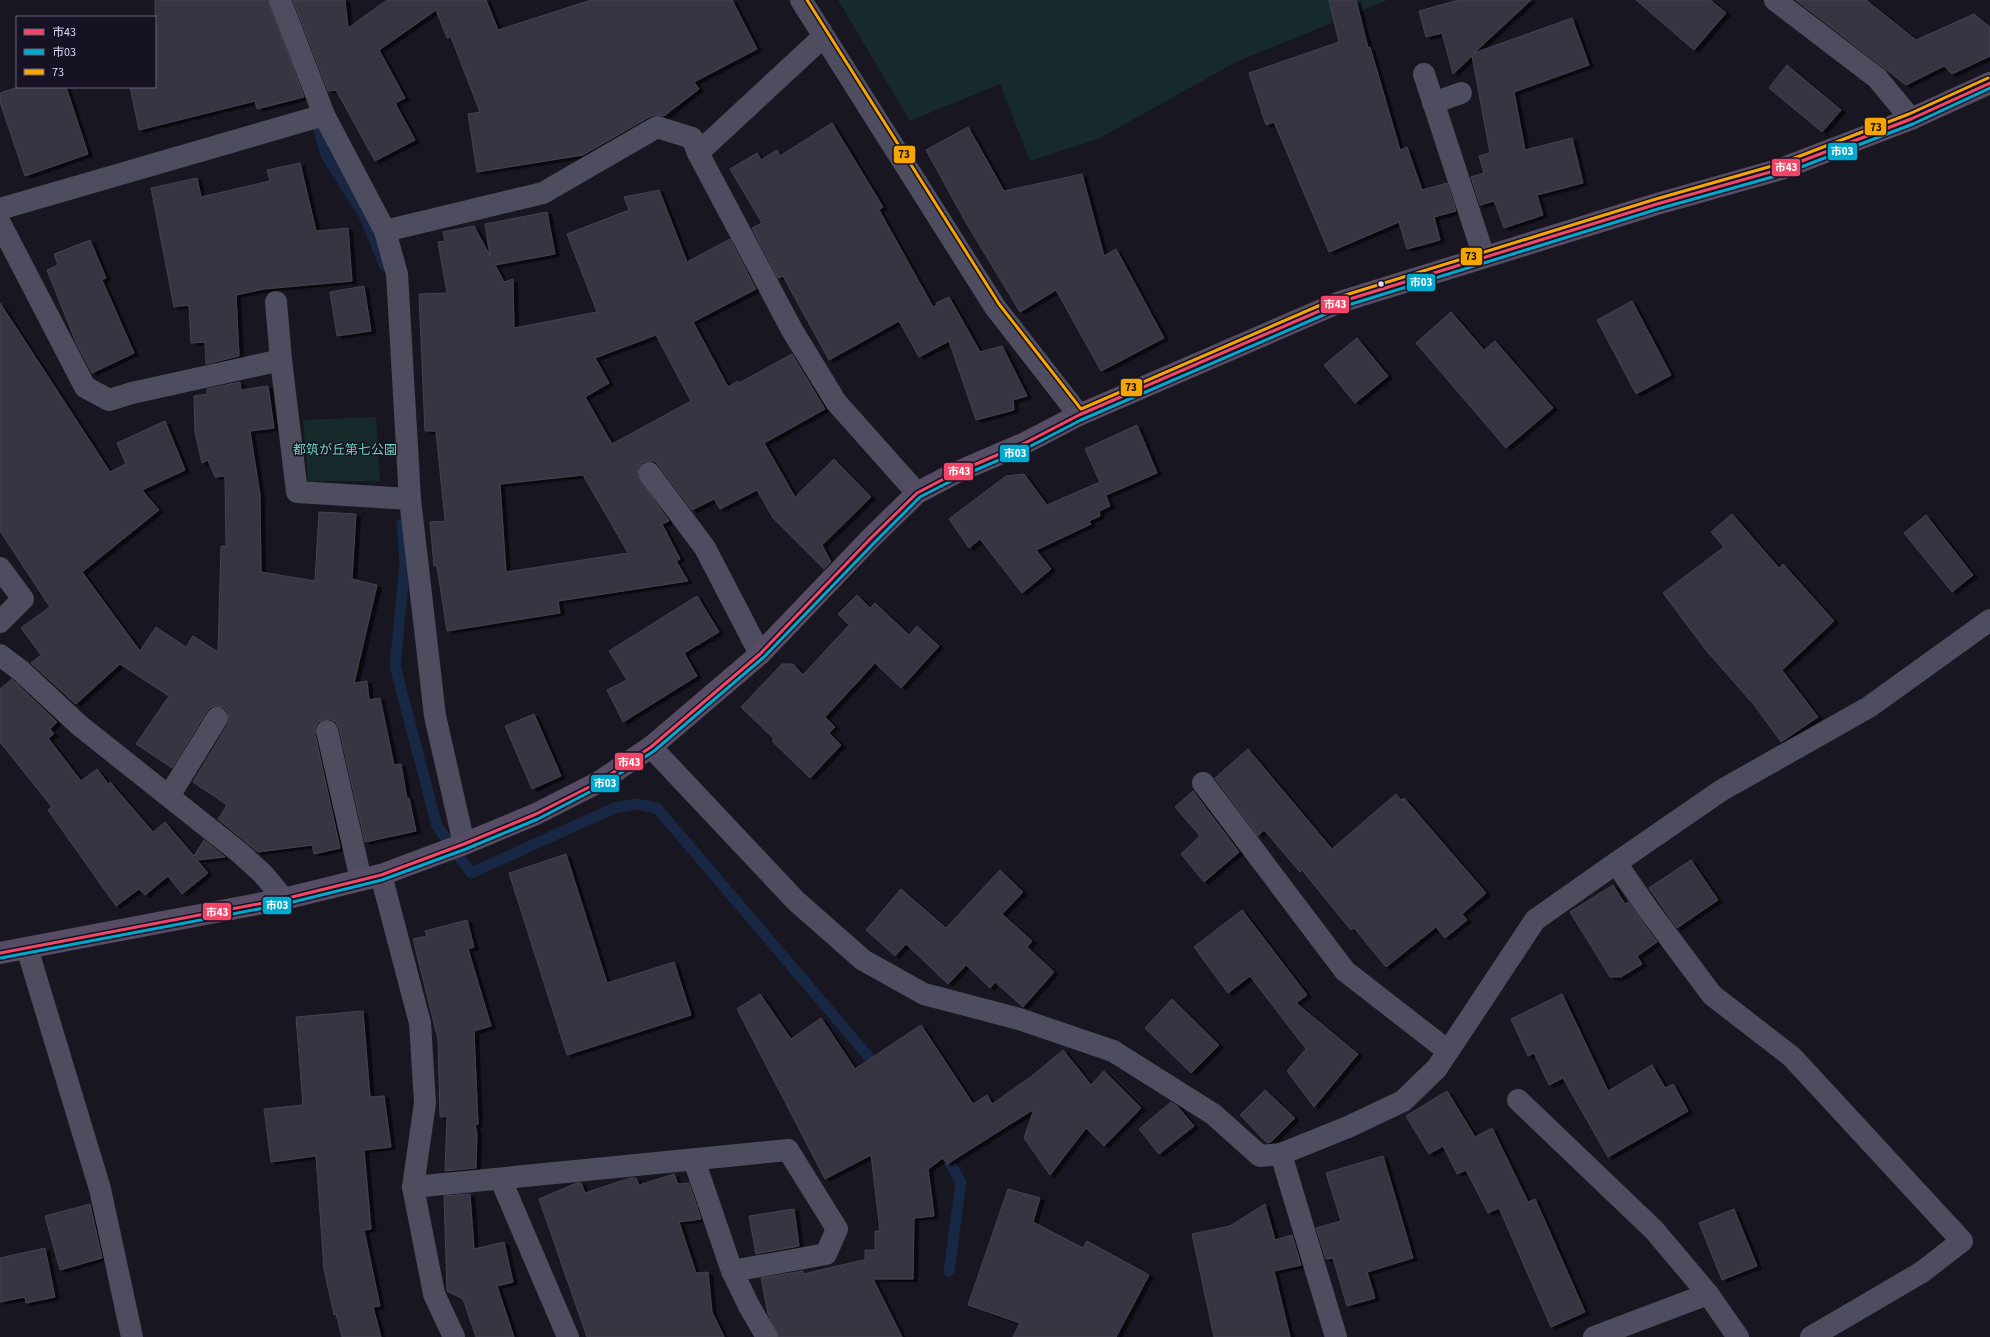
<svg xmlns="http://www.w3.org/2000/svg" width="1990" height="1337" font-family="'Source Sans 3','Noto Sans JP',sans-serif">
	<defs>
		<filter id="shadow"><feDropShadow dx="4.5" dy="2.5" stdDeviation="0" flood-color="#0009"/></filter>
	</defs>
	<rect width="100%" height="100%" fill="#181620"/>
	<g fill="#162a2b">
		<polygon points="838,0 1388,0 1236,62 1100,138 1030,161 1000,84 910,121"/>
		<polygon points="376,417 380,481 308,481 303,420"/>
	</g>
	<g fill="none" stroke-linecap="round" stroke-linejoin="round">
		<g stroke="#172744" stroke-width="11">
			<polyline points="318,127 326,155 364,215 385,266"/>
			<polyline points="402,524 405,563 395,666 437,826 471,873 614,808 636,804 657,808 880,1070"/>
			<polyline points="942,1150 961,1182 949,1271"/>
		</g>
	</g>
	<g fill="#383442" stroke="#454253" fill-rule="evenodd" filter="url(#shadow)">
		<polygon points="155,0 268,0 304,97 257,109 255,101 139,130 130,87 155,87"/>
		<polygon points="293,0 345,0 348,28 387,0 486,0 498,30 591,0 732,0 757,49 694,82 699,89 664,116 656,115 651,116 583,155 477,172 468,114 480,112 451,37 447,38 436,10 379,50 405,98 395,103 415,140 375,161 336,90 328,91"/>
		<polygon points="1329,0 1356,0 1368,48 1370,47 1400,150 1407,147 1422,190 1447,183 1456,211 1434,217 1440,240 1407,249 1399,222 1329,252 1274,122 1266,125 1249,73 1339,42"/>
		<polygon points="1459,0 1531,0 1474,53 1572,18 1589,65 1514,92 1525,150 1572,138 1583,183 1537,195 1543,215 1504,228 1494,201 1480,205 1471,177 1484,173 1479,156 1490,153 1472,56 1453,74 1442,33 1426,37 1419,11"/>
		<polygon points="1636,0 1710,0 1726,13 1694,50"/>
		<polygon points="1796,0 1866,0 1916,40 1974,14 1990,27 1990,56 1952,74 1944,66 1906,85"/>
		<polygon points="1787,65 1841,110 1822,132 1769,88"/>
		<polygon points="18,87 66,87 88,154 25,176 0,102 0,93"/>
		<polygon points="832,123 883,207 879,210 933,307 937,305 936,303 949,297 980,352 1002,346 1027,396 1013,400 1014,410 976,420 949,341 919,357 899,321 829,360 783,276 778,278 752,228 762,223 730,169 757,153 761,160 777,150 780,156"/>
		<polygon points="968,127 1004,191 1082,174 1104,256 1116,249 1164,338 1101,371 1056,290 1020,312 965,221 926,150"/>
		<polygon points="300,163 316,231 348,228 352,281 264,289 236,295 239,356 206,364 205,342 191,343 189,305 174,307 151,188 197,178 201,197 270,181 267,170"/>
		<path d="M659,190L687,262L730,239L756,289L693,322L728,387L738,381L739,383L792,354L825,409L764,443L795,497L834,459L871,497L822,545L831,562L824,569L773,518L757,490L720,509L714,499L692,510L659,466L654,461H647L642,463L638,468L637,475L669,521L662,524L680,559L676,561L688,581L558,601L560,613L447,631L437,566H434L430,522L445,521L436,431H425L419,294L447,293L438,242L445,241L443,232L474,226L490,256L485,224L547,212L555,254L495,265L504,282L513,279L514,328L597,312L567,234L629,210L624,197ZM656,335L691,401L612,444L585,397L609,383L595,358ZM583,475L628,553L506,572L500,484Z"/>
		<polygon points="90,240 106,278 102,280 134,353 92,373 77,345 47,270 58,265 54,254"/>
		<polygon points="364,286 371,331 337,336 330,292"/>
		<polygon points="1632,301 1671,375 1636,394 1597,320"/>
		<polygon points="0,303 110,472 126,464 117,443 165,421 185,470 142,490 159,510 82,572 140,651 156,627 186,647 193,636 218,652 221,546 226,546 225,476 215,477 208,460 202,463 195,432 194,396 207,394 207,389 240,382 241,390 268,386 274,428 250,431 260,495 261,572 315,581 319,512 356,514 352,579 377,585 354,683 367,681 369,700 380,698 394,765 401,764 407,799 409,798 416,831 365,842 339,728 336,722 330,719 325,719 318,722 315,728 315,734 340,848 314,854 312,845 258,852 218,819 227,805 193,782 228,724 229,719 228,712 224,708 217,706 211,707 207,711 172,768 136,744 169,696 120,664 76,704 31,663 41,655 21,628 50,607 0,531"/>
		<polygon points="1451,312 1484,350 1495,341 1553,408 1506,448 1416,343"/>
		<polygon points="1357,338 1388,376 1355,403 1324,365"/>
		<polygon points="1137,425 1157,473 1106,495 1104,491 1110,506 1099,511 1100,516 1089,521 1091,524 1036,550 1051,569 1022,593 980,539 969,548 949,519 1006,476 1024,474 1047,505 1100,482 1085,449"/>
		<polygon points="1732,514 1779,568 1783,564 1834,621 1782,670 1818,717 1781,742 1755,706 1705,649 1663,593 1724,547 1711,532"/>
		<polygon points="1926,515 1973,575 1952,592 1904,533"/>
		<polygon points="857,595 870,608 875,603 909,635 917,626 939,646 901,688 875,663 825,717 835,727 829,733 841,745 810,778 772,741 774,739 741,707 782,664 793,664 803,675 849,625 838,614"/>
		<polygon points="697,596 719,632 684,653 697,676 623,722 607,690 627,680 609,651"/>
		<polygon points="12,679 57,722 50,729 54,734 48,738 81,781 97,769 109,785 110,782 153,832 165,822 194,856 204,840 225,857 197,860 208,873 182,894 168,876 145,895 139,889 116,906 48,810 52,807 0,742 0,689"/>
		<polygon points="534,714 561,776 532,789 505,726"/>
		<polygon points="1248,749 1332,849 1396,794 1401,800 1404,798 1486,893 1462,914 1467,920 1445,938 1436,927 1386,967 1354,928 1351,930 1302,870 1300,872 1264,830 1258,836 1215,778"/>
		<polygon points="1193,791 1239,852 1204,882 1181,854 1200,836 1175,807"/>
		<polygon points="566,854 607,983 674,962 691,1015 567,1055 509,873"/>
		<polygon points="1691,860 1718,900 1677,928 1649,888"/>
		<polygon points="1000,870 1023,892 1002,914 1032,941 1027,947 1054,972 1023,1007 995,982 990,988 966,965 948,984 906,944 895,956 866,930 901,889 946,928"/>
		<polygon points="1613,885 1625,904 1628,902 1657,942 1637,956 1642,964 1621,977 1610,977 1570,912"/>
		<polygon points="1242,910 1307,995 1296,1003 1358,1054 1314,1107 1287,1071 1306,1049 1250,976 1228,993 1194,947"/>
		<polygon points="467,920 474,947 468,949 491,1026 474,1031 478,1124 475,1125 477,1134 476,1168 445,1171 447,1116 440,1117 438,1039 413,939 427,936 425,931"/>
		<polygon points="760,994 791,1039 821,1018 855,1069 921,1025 973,1104 987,1095 992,1104 1032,1076 1063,1050 1091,1085 1104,1071 1141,1108 1104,1146 1086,1128 1050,1175 1024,1138 1034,1109 947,1164 943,1158 928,1169 934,1216 914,1218 913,1279 873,1279 902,1337 779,1337 768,1314 761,1278 803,1271 803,1274 863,1260 865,1263 865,1250 875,1250 875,1231 880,1231 871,1155 825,1179 737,1009"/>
		<polygon points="1562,994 1608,1091 1652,1065 1665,1088 1673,1084 1688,1111 1608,1157 1563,1078 1549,1085 1534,1053 1528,1056 1511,1019"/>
		<polygon points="1172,999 1219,1045 1191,1073 1145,1028"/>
		<polygon points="363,1011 370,1097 384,1096 391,1147 364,1150 371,1229 364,1230 380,1306 373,1307 381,1337 342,1337 336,1314 334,1315 324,1269 316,1156 271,1162 264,1109 303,1105 296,1017"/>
		<polygon points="1265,1090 1295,1118 1271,1142 1267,1143 1240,1115"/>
		<polygon points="1447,1091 1475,1137 1492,1128 1528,1202 1535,1199 1585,1312 1551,1327 1499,1208 1488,1213 1466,1170 1457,1174 1443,1146 1429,1154 1406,1116"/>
		<polygon points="1171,1102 1178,1107 1194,1126 1159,1154 1139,1129"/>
		<polygon points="1383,1156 1413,1258 1367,1272 1375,1298 1347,1306 1333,1258 1326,1259 1316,1228 1341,1221 1326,1173"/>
		<polygon points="674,1174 678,1184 689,1183 701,1219 679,1222 696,1273 708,1272 712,1312 724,1337 587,1337 539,1199 577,1183 581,1183 585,1193 630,1178 636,1178 639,1185"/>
		<polygon points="1008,1189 1040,1198 1033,1222 1083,1248 1087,1241 1149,1275 1116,1337 1013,1337 1020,1323 968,1305"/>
		<polygon points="470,1194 474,1249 504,1242 513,1282 497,1286 514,1337 476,1337 463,1299 447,1291 444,1196"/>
		<polygon points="90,1204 102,1258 60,1270 45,1216"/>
		<polygon points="1265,1204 1275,1240 1292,1235 1301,1265 1274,1271 1290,1337 1214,1337 1192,1234 1230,1226"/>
		<polygon points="794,1209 799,1246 756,1254 749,1216"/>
		<polygon points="1734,1209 1757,1266 1722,1280 1699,1223"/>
		<polygon points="45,1248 55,1297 26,1303 25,1297 0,1302 0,1258"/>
	</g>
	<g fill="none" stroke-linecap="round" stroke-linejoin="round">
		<g stroke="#4e4d5f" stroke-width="22">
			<polyline points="280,0 324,115 385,231 397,274 410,499 435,716 464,844"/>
			<polyline points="801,0 995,307 1079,415"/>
			<polyline points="1775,0 1877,78 1911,119"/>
			<polyline points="1424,74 1484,257"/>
			<polyline points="1433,103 1461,93"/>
			<polyline points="698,153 792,330 836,402 917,493"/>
			<polyline points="0,209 324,115"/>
			<polyline points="0,223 85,387 109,400 132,393 281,360 297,492 410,499"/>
			<polyline points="385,231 543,193 657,127 692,138 698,153 823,37"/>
			<polyline points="276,302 281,360"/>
			<polyline points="649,473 705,548 760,654"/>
			<polyline points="0,568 23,599 0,622"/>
			<polyline points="0,655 20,670 79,725 240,853 263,874 284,899"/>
			<polyline points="327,731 361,880"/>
			<polyline points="651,747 796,901 863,960 924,994 1019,1019 1113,1051 1213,1114 1260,1156 1281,1154 1336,1337"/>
			<polyline points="1203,783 1345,971 1448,1051"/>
			<polyline points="169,796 217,718"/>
			<polyline points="381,875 420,1023 425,1103 413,1187 434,1294 454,1337"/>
			<polyline points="27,948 100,1189 132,1337"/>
			<polyline points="1518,1100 1654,1230 1708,1294 1738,1337"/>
			<polyline points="1281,1154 1348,1127 1403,1101 1437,1068 1535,920 1616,863"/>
			<polyline points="694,1160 732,1271 749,1306 767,1337"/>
			<polyline points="501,1180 568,1337"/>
			<polyline points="413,1187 788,1150 837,1229 826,1254 732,1271"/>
			<polyline points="1594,1337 1708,1294"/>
			<polyline points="1811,1337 1922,1272 1962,1241 1792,1057 1712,995 1647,908 1616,863 1722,790 1869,707 1990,620"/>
		</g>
		<polyline stroke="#564d64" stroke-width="22" points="0,953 284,899 381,875 464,844 536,814 599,782 651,747 760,654 870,539 917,493 955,473 1025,443 1079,415 1340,302 1657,204 1781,169 1911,119 1990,83"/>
		<g stroke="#161224" stroke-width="6">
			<polyline id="bus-1" points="0,953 284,899 381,875 464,844 536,814 599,782 651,747 760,654 870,539 917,493 955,473 1025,443 1079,415 1340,302 1657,204 1781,169 1911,119 1990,83"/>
		</g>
		<g stroke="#161224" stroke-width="6">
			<polyline id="bus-2" points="1,958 285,904 382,880 466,849 538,819 601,786 654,751 764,657 874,543 920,497 957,478 1027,448 1081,420 1342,307 1658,209 1783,174 1913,124 1990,88"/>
		</g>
		<g stroke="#161224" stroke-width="6">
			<polyline id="bus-3" points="807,0 999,304 1081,409 1339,297 1656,199 1779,164 1909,114 1988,78"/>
		</g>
		<use href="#bus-1" stroke="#f34667" stroke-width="3"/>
		<use href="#bus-2" stroke="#00a9ce" stroke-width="3"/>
		<use href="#bus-3" stroke="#f7a600" stroke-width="3"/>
	</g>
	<circle fill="#dfdafa" stroke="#161224" stroke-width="1.5" cx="1381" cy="284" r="3.5"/>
	<g text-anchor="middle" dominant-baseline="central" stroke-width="3" stroke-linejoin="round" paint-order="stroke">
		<g font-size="13" fill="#70d1bc" stroke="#161224">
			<text x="345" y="450">都筑が丘第七公園</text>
		</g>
	</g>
	<g stroke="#161224" stroke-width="1.5">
		<rect x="1864" y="117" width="23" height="19" rx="4" fill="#f7a600"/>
		<rect x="1827" y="142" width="31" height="19" rx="4" fill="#00a9ce"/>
		<rect x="893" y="145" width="23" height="19" rx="4" fill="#f7a600"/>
		<rect x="1771" y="158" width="30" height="19" rx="4" fill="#f34667"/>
		<rect x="1460" y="247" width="23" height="19" rx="4" fill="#f7a600"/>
		<rect x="1406" y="273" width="30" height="19" rx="4" fill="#00a9ce"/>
		<rect x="1320" y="295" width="30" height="19" rx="4" fill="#f34667"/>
		<rect x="1120" y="378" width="23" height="19" rx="4" fill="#f7a600"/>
		<rect x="999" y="444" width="31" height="19" rx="4" fill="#00a9ce"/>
		<rect x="943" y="462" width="31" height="19" rx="4" fill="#f34667"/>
		<rect x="614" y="752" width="30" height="19" rx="4" fill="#f34667"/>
		<rect x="590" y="774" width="30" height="19" rx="4" fill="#00a9ce"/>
		<rect x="262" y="896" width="30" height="19" rx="4" fill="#00a9ce"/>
		<rect x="202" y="902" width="30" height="19" rx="4" fill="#f34667"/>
	</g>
	<g font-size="11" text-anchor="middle" font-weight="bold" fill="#fff">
		<text x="1842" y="155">市03</text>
		<text x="1786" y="171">市43</text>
		<text x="1421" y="286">市03</text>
		<text x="1335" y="308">市43</text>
		<text x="1015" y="457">市03</text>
		<text x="959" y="475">市43</text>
		<text x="629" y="766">市43</text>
		<text x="605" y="787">市03</text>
		<text x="277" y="909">市03</text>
		<text x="217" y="916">市43</text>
	</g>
	<g font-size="11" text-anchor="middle" font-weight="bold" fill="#111">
		<text x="1876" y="131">73</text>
		<text x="904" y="158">73</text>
		<text x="1471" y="260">73</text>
		<text x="1131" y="391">73</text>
	</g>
	<rect x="16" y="16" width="140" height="72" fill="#161224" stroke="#66627a"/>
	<rect x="24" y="29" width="20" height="6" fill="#f34667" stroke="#66627a"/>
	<text x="52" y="36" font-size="12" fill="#dfdafa">市43</text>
	<rect x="24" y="49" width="20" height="6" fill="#00a9ce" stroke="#66627a"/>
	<text x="52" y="56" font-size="12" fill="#dfdafa">市03</text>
	<rect x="24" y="69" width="20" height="6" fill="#f7a600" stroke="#66627a"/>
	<text x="52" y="76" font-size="12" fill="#dfdafa">73</text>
</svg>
